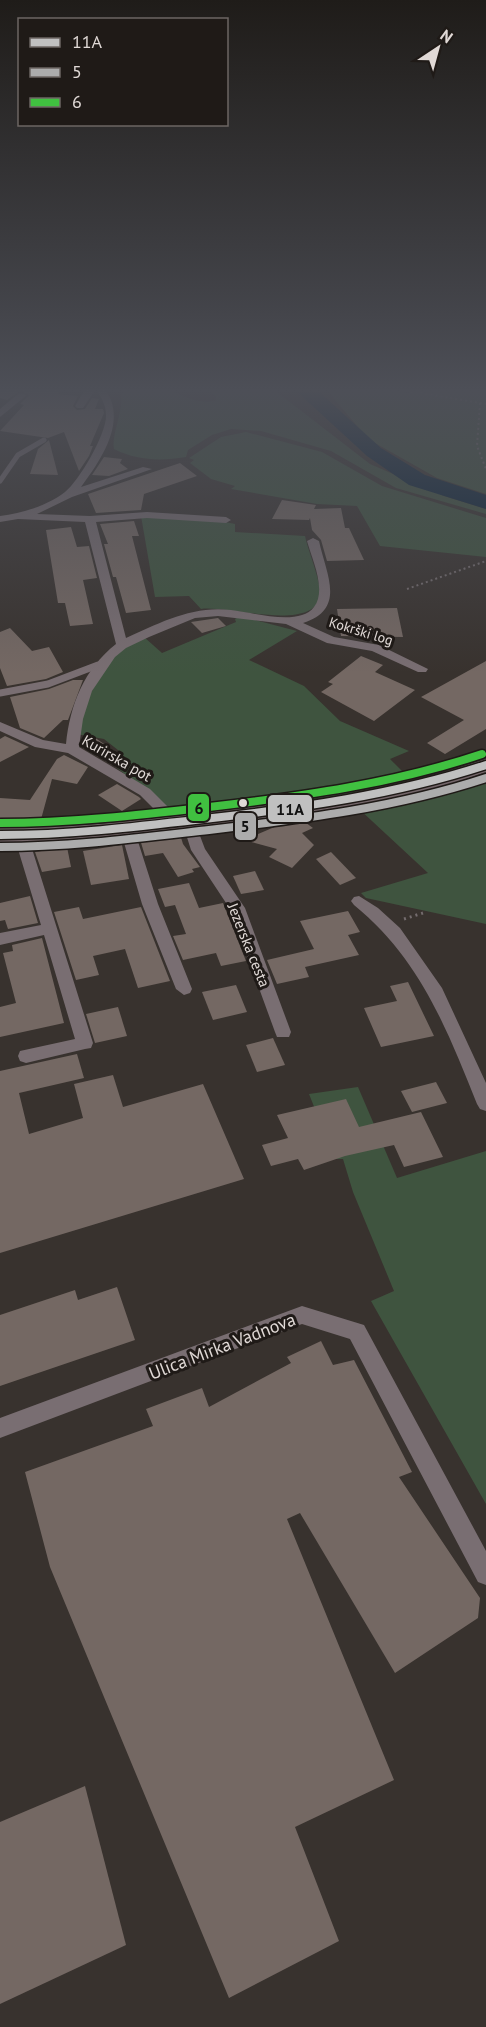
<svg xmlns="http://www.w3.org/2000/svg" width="486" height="2027" font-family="'PT Sans',sans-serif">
	<rect width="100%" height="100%" fill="#38322e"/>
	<g fill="#3f543f">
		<path d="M128,389C140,389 152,388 163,389C178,391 198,407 216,400V396L205,389H273L370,464L444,496L486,509V514L396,488L331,451L261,431L231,429L212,435L188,450L186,457C161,461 138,461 114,449C111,435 123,414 121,395Z"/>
		<polygon points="326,389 383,389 408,393 410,391 403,389 486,389 486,494 437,478 368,439"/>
		<polygon points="246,432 322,452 382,486 486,518 486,557 380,546 357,506 317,504 231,489 235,486 211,479 190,463 194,460 189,458 221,437"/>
		<path d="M141,516L225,522L235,524V532L305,536C308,551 321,581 320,594C317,634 227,605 201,609L189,596L155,597Z"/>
		<path d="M240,616L297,631L249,660L304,686L340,721L409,751L390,759L411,780C380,787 284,811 259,796L170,811L116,767L124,760L119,757L123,754L104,739L76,734L86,701L113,654L144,637L162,653L236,622L235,619Z"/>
		<path d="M486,772V924L366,898L361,893L428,873L358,808C403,800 445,791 486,772Z"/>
		<polygon points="358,1087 397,1178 486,1151 486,1504 371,1301 394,1291 353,1192 343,1159 335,1159 309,1094"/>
	</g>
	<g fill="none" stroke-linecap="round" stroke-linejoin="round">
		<polygon fill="#052038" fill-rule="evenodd" points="294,389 316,389 381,448 425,475 486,495 486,509 409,485 367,456"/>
	</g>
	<g fill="#746863">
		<polygon points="0,389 62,389 57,394 78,396 73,406 77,410 85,409 92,398 99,399 95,409 103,409 104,413 90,446 93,446 89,456 79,471 64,432 48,438 0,431 24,405 20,404 29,395 20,391 7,400 0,398"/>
		<polygon points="49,440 58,475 30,474 38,449"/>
		<polygon points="104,457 122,459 120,463 128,469 109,476 92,475"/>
		<polygon points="180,463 197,476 144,494 141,510 96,513 88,494"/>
		<polygon points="282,500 316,505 314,509 341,508 345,528 349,528 364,560 327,561 321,540 312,530 310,518 309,520 272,519"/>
		<polygon points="134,521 139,536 132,536 151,610 126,613 116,577 113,577 104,544 108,544 100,524"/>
		<polygon points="71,527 77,547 89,546 97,578 83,580 93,624 70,626 65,603 58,603 46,530"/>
		<polygon points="397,608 403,637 341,636 337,609"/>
		<polygon points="218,618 226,626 202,633 191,622"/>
		<polygon points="10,628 32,651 49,647 63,672 46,679 7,686 0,668 0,632"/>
		<polygon points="361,656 383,665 375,672 415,690 374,721 321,692 333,684 328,682"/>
		<polygon points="486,661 486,729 445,754 427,743 464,720 421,697"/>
		<polygon points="73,680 83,680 68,720 63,720 44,738 20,728 10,697 49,689"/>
		<polygon points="5,736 29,747 0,762 0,739"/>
		<polygon points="94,737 104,744 97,755 81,746"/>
		<polygon points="64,755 88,767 77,784 52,779 40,823 0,821 0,798 30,800 57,759"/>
		<polygon points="117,784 139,797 141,799 122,811 98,795"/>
		<polygon points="298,817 313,828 302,833 314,845 292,868 269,857 277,849 244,840"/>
		<polygon points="179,831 183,844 200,867 192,869 194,872 178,877 163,853 145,856 139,836"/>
		<polygon points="122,845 129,879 91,885 83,851"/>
		<polygon points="67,847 71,867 42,872 35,852"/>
		<polygon points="331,852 356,878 340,885 316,859"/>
		<polygon points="255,871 264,890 241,894 233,876"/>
		<polygon points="189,883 199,908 223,903 246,961 221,966 216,953 183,960 173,936 186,934 175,905 165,907 158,889"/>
		<polygon points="30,896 38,923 8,929 5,920 0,921 0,903"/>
		<polygon points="79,907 83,919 141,907 170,981 138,988 125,949 93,956 99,975 76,980 54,912"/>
		<polygon points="348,911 360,932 348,935 359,955 305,967 309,977 277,984 267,960 314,949 300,921"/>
		<polygon points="42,938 64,1023 0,1037 0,1007 16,1003 3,953 13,951 12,945"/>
		<polygon points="408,982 434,1036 381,1047 364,1008 397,1001 390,986"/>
		<polygon points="236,985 247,1012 213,1020 202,992"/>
		<polygon points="118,1007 127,1036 95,1043 86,1014"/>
		<polygon points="273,1038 285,1065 257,1072 246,1045"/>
		<polygon points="77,1054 84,1078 19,1093 29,1134 83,1118 74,1084 113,1075 123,1107 203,1084 244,1179 0,1253 0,1071"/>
		<polygon points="436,1082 447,1103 412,1112 401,1091"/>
		<polygon points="346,1099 359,1127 421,1112 443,1157 404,1167 394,1145 345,1156 304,1170 298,1159 271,1166 262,1145 288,1138 277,1115"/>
		<polygon points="117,1287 135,1340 0,1386 0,1315 75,1290 78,1300"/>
		<polygon points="321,1341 333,1365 354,1360 412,1472 399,1477 480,1598 478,1618 395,1673 300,1513 287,1519 394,1780 295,1827 339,1941 229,1998 50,1567 25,1472 153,1426 146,1409 202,1388 209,1407 291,1363 287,1357"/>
		<polygon points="85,1786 126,1945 0,2004 0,1822"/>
	</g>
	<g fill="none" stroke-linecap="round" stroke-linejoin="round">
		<g stroke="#746c6e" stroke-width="2" stroke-dasharray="2 3" stroke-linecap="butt">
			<polyline points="396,389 486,404"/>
			<polyline points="480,403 477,446 486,469"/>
			<polyline points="407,589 486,561"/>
		</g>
		<polyline stroke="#746c6e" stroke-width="3" stroke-dasharray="2 4" stroke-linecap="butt" points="404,919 423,913"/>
		<polyline stroke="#796e72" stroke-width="5" points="0,481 18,455 44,440"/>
		<polyline stroke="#796e72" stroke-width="7" points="0,693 48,684 98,665"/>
		<g fill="#796e72" fill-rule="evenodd">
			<path d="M85,389H105C128,421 101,460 81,487L143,467L152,469L72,497L37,514L90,516L147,512L226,517L231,520L226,523L147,518L96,522L126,638C159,623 193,605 231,610C252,612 299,627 314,607C327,590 312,559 307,541L313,538L319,541C326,574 347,609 303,623L334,637L379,645L428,669L426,672H418L372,651L327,643L286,624L218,616L195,618L149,637L126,648L115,657L92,691L83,719L79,747L150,789L180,819L182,822L180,825H170L140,795L68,753L35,747L0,731V722L43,740L66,744C70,705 84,669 116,644L85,522L18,519L0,522V516C22,513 47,506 65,492C79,481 107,433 106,415C106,405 101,397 96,389L83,408H77L75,406Z"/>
			<polygon points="19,393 27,395 0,417 0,409"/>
			<polygon points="127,824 134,829 158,904 192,989 190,993 184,995 176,989 142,904 120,829"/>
			<polygon points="192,826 197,828 205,849 245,908 291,1032 289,1037 277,1037 275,1032 230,909 191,850 185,831"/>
			<polygon points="21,831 28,836 93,1043 91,1048 85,1049 26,1063 20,1061 18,1056 20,1051 75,1039 44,935 0,945 0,933 41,925 14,836"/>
			<path d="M359,896L378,908L400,928L442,988L486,1083V1111L480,1109L477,1104C446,1027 420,959 354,905L351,901L354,897Z"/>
			<polygon points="302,1306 364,1325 486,1551 486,1585 478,1582 350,1339 302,1324 0,1438 0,1418"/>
		</g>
		<path fill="#74666a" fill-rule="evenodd" d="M486,759V772C395,806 300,815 204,826C136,834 69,843 0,842V828L98,824L343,796L413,782Z"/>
		<g stroke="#1f1a17" stroke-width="11">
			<path id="bus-1" d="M0,835C69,835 136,827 204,819C300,808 394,795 486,765"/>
		</g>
		<g stroke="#1f1a17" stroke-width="11">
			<path id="bus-2" d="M0,847C70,847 139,838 209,830C303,819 395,808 486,778"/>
		</g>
		<g stroke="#1f1a17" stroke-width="11">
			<path id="bus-3" d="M0,823C70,823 140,815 209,807C302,796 393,784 482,754"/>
		</g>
		<use href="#bus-1" stroke="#c0c0c0" stroke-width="8"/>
		<use href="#bus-2" stroke="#acacac" stroke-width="8"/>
		<use href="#bus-3" stroke="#40c040" stroke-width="8"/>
	</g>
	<linearGradient id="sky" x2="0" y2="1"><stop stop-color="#1f1c19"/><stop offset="0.58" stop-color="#4d4f57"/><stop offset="1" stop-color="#4d4f57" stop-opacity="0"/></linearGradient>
	<rect width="486" height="673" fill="url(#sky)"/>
	<circle fill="#e0d9d6" stroke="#1f1a17" stroke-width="2" cx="243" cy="803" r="5"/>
	<g text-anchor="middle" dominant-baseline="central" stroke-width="6" stroke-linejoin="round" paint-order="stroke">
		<g font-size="14" fill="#e0d9d6" stroke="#1f1a17">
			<text transform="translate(361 631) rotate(17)">Kokrški log</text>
		</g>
		<g font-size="15" fill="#e0d9d6" stroke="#1f1a17">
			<text transform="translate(117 758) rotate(30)">Kurirska pot</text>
			<text transform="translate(249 945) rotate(68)">Jezerska cesta</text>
		</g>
		<g font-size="18" fill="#e0d9d6" stroke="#1f1a17">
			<text transform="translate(222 1346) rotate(-21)">Ulica Mirka Vadnova</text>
		</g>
	</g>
	<g stroke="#1f1a17" stroke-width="2">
		<rect x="187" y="793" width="23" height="29" rx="6" fill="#40c040"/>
		<rect x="267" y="794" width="46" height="29" rx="6" fill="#c0c0c0"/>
		<rect x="234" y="812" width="23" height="29" rx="6" fill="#acacac"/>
	</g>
	<g font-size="16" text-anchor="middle" font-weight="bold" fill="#111">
		<text x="199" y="814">6</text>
		<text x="290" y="815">11A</text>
		<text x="245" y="832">5</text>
	</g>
	<rect x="18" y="18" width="210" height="108" fill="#1f1a17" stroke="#6c6663" stroke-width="1.5"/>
	<rect x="30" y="38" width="30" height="9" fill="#c0c0c0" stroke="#6c6663" stroke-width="1.5"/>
	<text x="72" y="48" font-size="18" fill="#e0d9d6">11A</text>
	<rect x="30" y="68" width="30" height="9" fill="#acacac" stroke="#6c6663" stroke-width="1.5"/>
	<text x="72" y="78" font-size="18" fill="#e0d9d6">5</text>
	<rect x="30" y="98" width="30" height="9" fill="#40c040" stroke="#6c6663" stroke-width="1.5"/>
	<text x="72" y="108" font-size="18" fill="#e0d9d6">6</text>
	<g transform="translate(438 48) rotate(36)" stroke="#1f1a17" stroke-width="4.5" paint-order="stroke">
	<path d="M0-4.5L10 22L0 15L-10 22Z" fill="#e0d9d6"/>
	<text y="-9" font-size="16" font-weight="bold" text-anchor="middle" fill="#e0d9d6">N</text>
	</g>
</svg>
